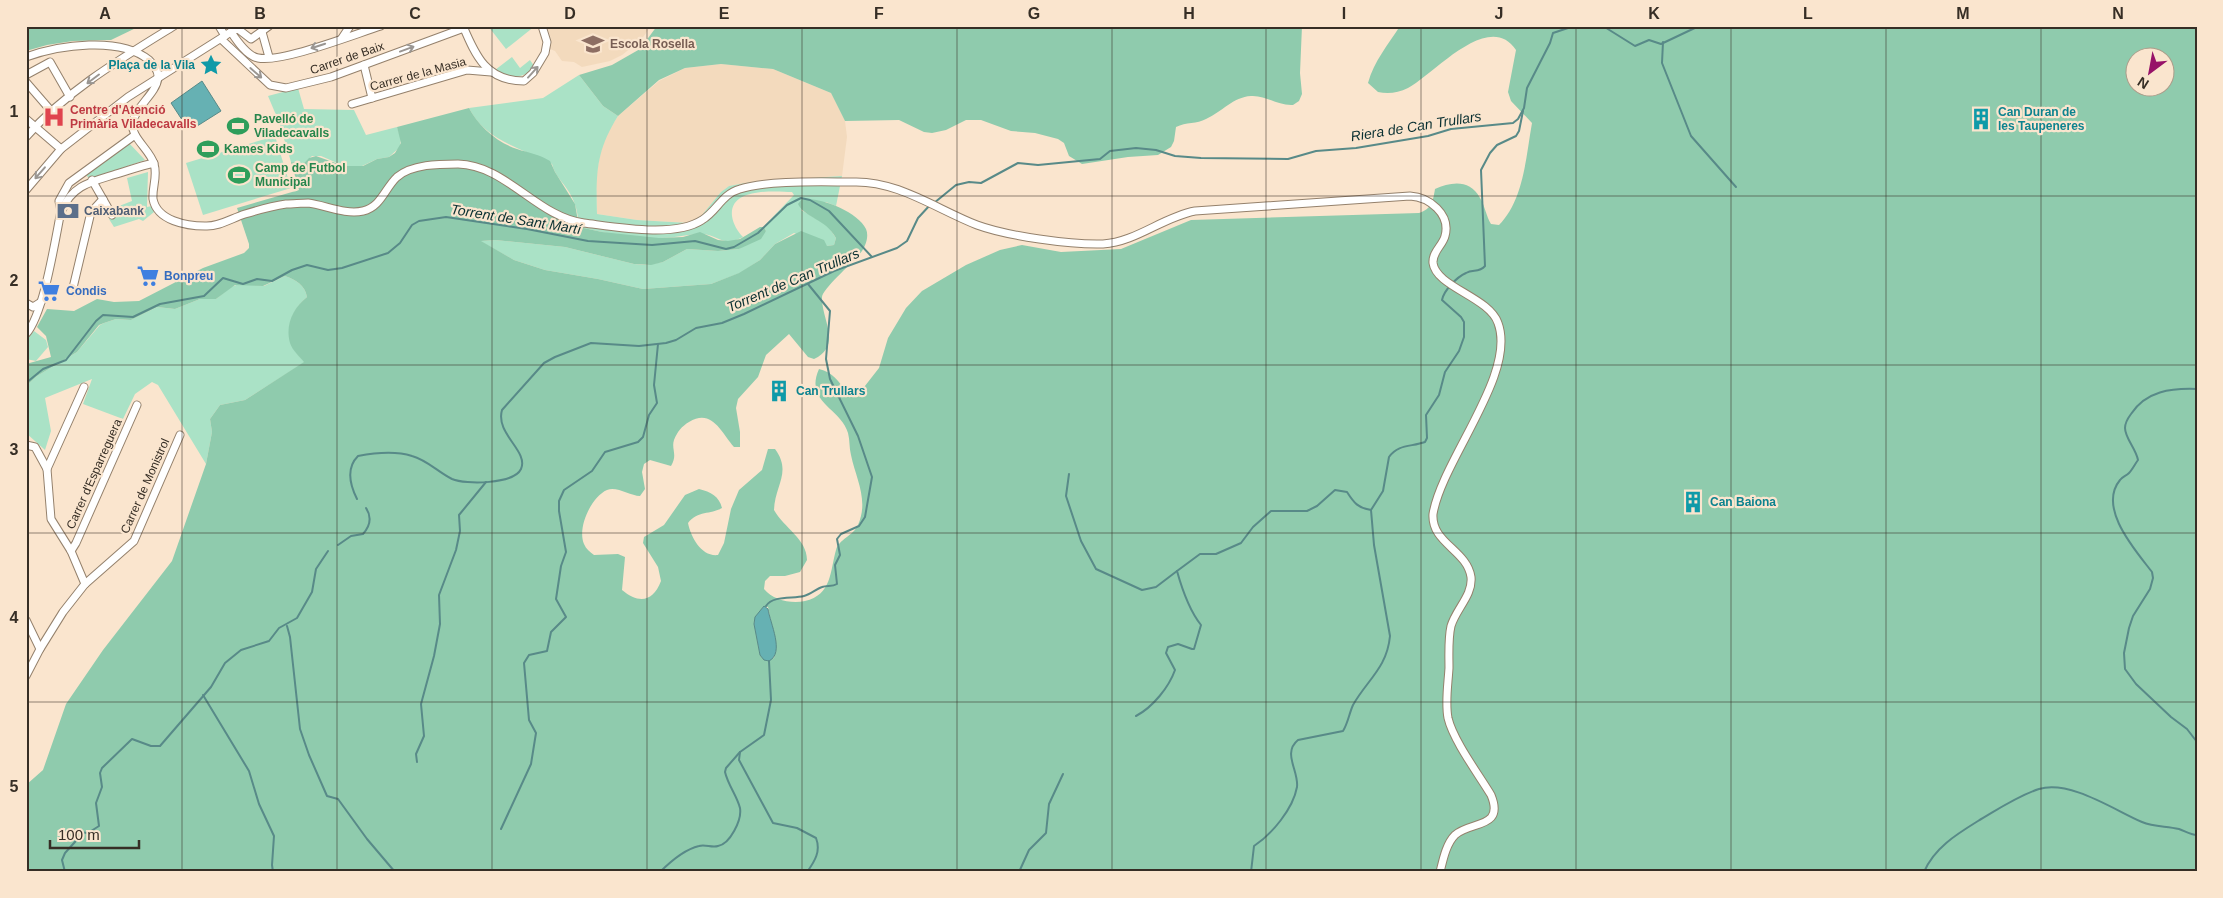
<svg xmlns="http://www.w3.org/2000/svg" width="2223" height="898" font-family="Helvetica,sans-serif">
	<rect width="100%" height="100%" fill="#fae5ce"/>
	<g fill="#f3dabd">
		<polygon points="547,26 651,26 641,40 622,55 610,61 582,67 574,62 562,61 555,51 550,49 551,39"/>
		<polygon points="721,64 773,69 831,93 845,121 847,137 842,176 751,182 729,186 721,192 702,215 689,223 637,220 597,214 596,180 599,159 605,136 618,116 659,81 685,68"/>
	</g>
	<g fill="#aae2c6">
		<polygon points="488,26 535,26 506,49"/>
		<path d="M512,57L520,68L530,60L534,66C523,81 509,78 495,70Z"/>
		<path d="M579,75L603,106L618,116C596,151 596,173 597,214L637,220L689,223L702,215L721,192L729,186L751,182L842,176L836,206L826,202L801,210L827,225L836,238L834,245L827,246L794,233L775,244L760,260L740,273L711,284L643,289L598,279L545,270L514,260L480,241L495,240L565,247L634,264L646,265L663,262L687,249L718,251L739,249L766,231L764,227L766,224L794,195L792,192C773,191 729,188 732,216C733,224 738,232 743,237C722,248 720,235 702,234C688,234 675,238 660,238C634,239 604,233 579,227C578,214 576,203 569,192C563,182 555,176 552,164C523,148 486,142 469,108L543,98Z"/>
		<polygon points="298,88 304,109 354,110 366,135 397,127 401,139 400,147 389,157 377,159 360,167 344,166 321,156 312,156 303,164 291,162 279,122 268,96"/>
		<polygon points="275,136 291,188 203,215 186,163"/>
		<polygon points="128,142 145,160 90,179 85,174"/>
		<polygon points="148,172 147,207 152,206 154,212 143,221 139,219 114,227 109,219 117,215 114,208 132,201 127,178"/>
		<path d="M285,276C296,280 305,285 307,297C294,307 285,327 291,343C293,350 300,357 305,362L245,400L220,405L210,419L212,432L206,464L158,385L152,382L135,394L123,419L83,404L92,379L45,398L51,431L45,450L26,433V386L37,376L77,352L100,325L104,323L116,319L131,320L157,307L175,309L200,299H216L231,287L239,284L264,286Z"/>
		<polygon points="34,331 46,340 48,347 36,361 26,359 26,340"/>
	</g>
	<g fill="#8fcbad" fill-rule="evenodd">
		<polygon points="26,26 140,26 111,40 73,41 47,45 26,51"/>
		<path d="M657,26H1302L1300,73L1302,94L1299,101L1293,105C1278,106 1266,95 1251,96C1233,97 1222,112 1206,119C1197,124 1186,122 1176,127L1174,141L1171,147L1158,155L1128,157L1082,164L1069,156L1064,143L1058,139L1035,133L1011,131L981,120H966L946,130L932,133L924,132L899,120L845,121L831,93L773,69L721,64L685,68L659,80L618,116L603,106L579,75L612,65L640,49Z"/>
		<path d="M1400,26H2197V872H26V785L43,770L66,704L103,650L172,561L206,464L212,432L210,419L220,405L245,400L304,362C300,357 292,350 290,343C285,325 293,308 307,297C305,285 296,280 285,276L263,286L235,285L216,299H200L175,309L157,307L131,320L116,319L104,323L99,325L77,352L37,376L26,386V364L51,357L46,336L37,327L47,309L74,311L97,299L114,302L139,301L203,268L244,253L249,248V244L237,208L299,190L291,162L303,164L309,158L316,156L344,166H363L377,159L389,157L395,153L401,143L397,127L469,108C478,126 498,143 517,149C529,153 539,154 550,161L555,172L575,204L579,227L602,232L659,238L683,237L700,232L718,240L728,241L740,239L760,227H764L766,231L761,239L739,249L718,251L687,249L663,262L651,265L634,264L565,247L495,240L481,241L514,260L545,270L598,279L643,289L711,284L739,273L760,260L775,244L801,231L824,240L827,246L834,245L836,238C825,218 806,219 798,204L802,199C820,197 858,212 866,229C869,236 866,245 862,251C855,261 823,288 822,297C821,319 843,345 814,359L808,357L789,334L766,355L758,377L738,399L736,408L740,432V447H734C721,432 712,408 689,422C682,426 677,432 674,440C671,449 678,455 671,466L650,460L644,464L642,472L645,489L640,496C630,496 617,486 607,490C591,497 577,528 584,544C586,549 590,552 594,555L618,554L625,557L622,590C639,604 653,602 661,581L658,567L643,543L644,537L664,525L685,495L699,489C711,492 719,496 722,508C710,515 698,510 688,523C691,538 702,557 718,555L724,543L731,509L739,490L762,470L768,449H775C792,472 775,485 774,510C784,528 807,539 807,560L800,572L785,576H770L765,581L764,589C773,600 791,604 805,601C832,595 830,571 836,550C839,539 853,536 858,525C869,500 856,479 851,455C849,448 850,440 848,433C841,408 804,402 819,369C833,372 839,382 847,393L861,391L879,368L888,338L906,308L922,291L966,265L1000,250L1022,245L1061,252L1121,249L1191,220L1419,213C1432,209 1433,201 1435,189C1451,182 1470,179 1480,198C1485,206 1486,216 1491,224L1499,225C1524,200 1526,156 1532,123L1511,101L1508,92L1516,50C1489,9 1433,75 1408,88C1398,93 1388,94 1378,92L1368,83C1374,61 1388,45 1400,26ZM2136,58H2166V88H2136ZM763,607H768L776,648L774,658L765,660L760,655L754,622Z"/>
	</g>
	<g fill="#66b1b3" stroke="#588a88">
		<polygon points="202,81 221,111 194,128 188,129 171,103"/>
		<path d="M764,606L768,609C770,623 785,653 769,661L764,660L760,655L754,624L755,617Z"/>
	</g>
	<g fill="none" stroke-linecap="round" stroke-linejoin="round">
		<g stroke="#588a88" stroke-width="2">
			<polyline points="1603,26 1635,46 1649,40 1661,44 1699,26"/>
			<polyline points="1663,42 1662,63 1691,136 1736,187"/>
			<polyline points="934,203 956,185 969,182 981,183 1018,163 1038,165 1100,159 1110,151 1136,148 1156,150 1175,156 1201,158 1288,159 1316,151 1356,148 1428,136 1451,129 1513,123 1518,119 1524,108 1527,88 1550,43 1553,33 1574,26"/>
			<polyline points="26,383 43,369 66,360 96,321 103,315 133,317 160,304 204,296 223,278 243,284 257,279 272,281 292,270 307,265 328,270 342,268 388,253 400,243 412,225 419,221 446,217 527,229 588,241 652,245 695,241 726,249 734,247 758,233 787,205 801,198 810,200 829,211 872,257"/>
			<path d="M2197,389C2171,388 2146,391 2131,414C2128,418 2125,422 2125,428C2125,438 2136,449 2138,460C2135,464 2132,470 2129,473C2126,476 2122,477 2120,480C2097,508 2136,551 2152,572L2153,578L2150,589L2133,616L2129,628L2124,653L2125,669L2136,684L2171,717L2187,729L2197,742"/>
			<polyline points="1069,474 1066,496 1081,541 1096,569 1142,590 1156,587 1177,571"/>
			<path d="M357,499C350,485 346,468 358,456C374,453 396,451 412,456C427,460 438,472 452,479C466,485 514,484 521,469C529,451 495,434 502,410L544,363L555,357L591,343L639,346L666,343L676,340L696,328L722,323L744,314L834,271L897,248L907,241L918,218L930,205"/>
			<path d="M338,545L351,536L363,534C370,526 372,517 366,508"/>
			<path d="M766,606C773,595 793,599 804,596C811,594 816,589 822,587C827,585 832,587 837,584L835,565L840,555L837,539L841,534L859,526L865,517L872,477L858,436L830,379L826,359L830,311L808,284"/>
			<polyline points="287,626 290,637 300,729 309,755 327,796 338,799 367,839 395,872"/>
			<path d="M769,661L771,700L764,735L740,752L739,760L773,823L797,828L816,838C821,851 815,861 807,872"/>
			<polyline points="203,695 249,771 259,804 274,836 272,865 273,872"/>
			<path d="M1136,716C1153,707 1169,687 1175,670L1166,653L1168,647L1178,644L1192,649H1194L1201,625C1189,610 1182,589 1177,571L1200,554H1216L1241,543L1253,527L1271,511H1307L1317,506L1335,490L1347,492C1354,503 1358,508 1371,510L1383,491L1389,457C1398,444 1411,447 1425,442L1427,438L1426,415L1439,395L1445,372L1459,351L1464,337V322L1461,317L1442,300C1444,290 1457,277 1466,273C1473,269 1479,273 1485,266L1481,170L1490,153L1497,145L1516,136L1519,131L1523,111"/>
			<polyline points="417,762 416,754 424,736 421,704 434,656 440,624 439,595 456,550 460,531 459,515 486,482"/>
			<polyline points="501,829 531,764 536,733 529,720 524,663 529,655 547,651 551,632 566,617 556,599 561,566 566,552 559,511 559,501 564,490 592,471 605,452 638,442 643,437 649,415 657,403 654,385 658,344"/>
			<polyline points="77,832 88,833 99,826 96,803 102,787 100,773 102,768 132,739 151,746 160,746 211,687 225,663 241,650 269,641 279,628 297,618 312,592 316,569 328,551"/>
			<polyline points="65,872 62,860 65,853 83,833"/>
			<path d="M660,872C670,862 686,849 699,846C705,844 712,848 718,846C730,844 742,820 740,808C737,796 728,785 725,772L726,768L740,752"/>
			<polyline points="1019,872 1029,850 1046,833 1049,804 1063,774"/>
			<path d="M1251,872L1254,846C1272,834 1293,809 1297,787C1299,771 1282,753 1298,740L1343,731C1348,723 1349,714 1353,705C1367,680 1387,668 1390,636L1374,545L1371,510"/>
			<path d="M1924,872C1934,848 1957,834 1978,821C1997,810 2017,796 2039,789C2071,780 2114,810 2142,822C2154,827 2166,826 2179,829C2185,831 2190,835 2197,835"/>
		</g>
		<g stroke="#94816c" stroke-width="9">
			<g id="minor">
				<polyline points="219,26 225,36"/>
				<path d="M463,26C476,57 487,81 524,81L533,73L545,53L547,42L542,26"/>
				<path d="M231,32C237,41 247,56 258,58C282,63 355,34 381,26"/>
				<polyline points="262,32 269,57"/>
				<polyline points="342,38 350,26"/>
				<polyline points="221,39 270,85 286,88 331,77 464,28"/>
				<path d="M26,57C59,45 120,36 149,60C154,65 159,71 158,78C156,94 137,105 133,121C129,137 150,149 154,164C158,176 152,187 153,199C157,221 187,226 205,226C219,227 232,218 245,214C258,210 273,206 286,204C293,204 301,203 308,203C325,205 345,215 363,211C381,207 385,188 397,177C412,164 439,164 458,164C506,165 537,217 584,223C616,227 675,238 702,220C717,211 722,194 740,189C768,180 821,182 852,182C897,180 936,209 977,225C1007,236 1071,245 1103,244C1136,242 1163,217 1195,211L1410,196C1429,197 1451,214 1445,236C1443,245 1432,252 1433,263C1436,287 1489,297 1498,323C1517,374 1442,460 1433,514C1431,543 1467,550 1471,577C1473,595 1456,609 1451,626C1448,639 1449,655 1449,668C1448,685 1445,702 1448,718C1453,740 1479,775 1491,795C1505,829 1470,821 1455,835C1446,844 1443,860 1440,872"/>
				<polyline points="364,65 372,98"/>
				<polyline points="26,75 50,62 70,97"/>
				<polyline points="26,82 52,112"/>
				<polyline points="352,104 467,70 491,72"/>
				<polyline points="26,119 61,149"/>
				<path d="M26,137C66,91 122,58 174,26"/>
				<polyline points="92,180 112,215"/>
				<polyline points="26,190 61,149 128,97 234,30 238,29 251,39 269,26"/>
				<path d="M62,210C72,186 90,182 113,175C127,171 140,166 154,163"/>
				<polyline points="72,292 91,212 103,199"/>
				<polyline points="26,303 33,307 41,302"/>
				<path d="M26,334C44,314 55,240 61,211L59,201L69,183L135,135"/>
				<polyline points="26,445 35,447 47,469 51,519 71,551 85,584"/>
				<polyline points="47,469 84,387"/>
				<polyline points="71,551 76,543 137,405"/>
				<polyline points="26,620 40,649 26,676"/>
				<polyline points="40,649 63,612 85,584 134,541 180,435"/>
			</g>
		</g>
		<use href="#minor" stroke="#fff" stroke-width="7"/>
	</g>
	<defs><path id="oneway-shaft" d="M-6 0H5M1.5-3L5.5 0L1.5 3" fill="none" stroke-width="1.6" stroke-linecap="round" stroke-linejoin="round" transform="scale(1.25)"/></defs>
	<g stroke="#9a9692">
		<use href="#oneway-shaft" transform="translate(318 46) rotate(162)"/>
		<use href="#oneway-shaft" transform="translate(407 49) rotate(-20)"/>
		<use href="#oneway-shaft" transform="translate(533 72) rotate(-48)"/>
		<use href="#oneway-shaft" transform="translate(256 73) rotate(41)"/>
		<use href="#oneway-shaft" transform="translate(93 79) rotate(143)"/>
		<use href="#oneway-shaft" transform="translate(40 173) rotate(131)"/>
	</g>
	<path fill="none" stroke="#362e25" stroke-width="1" stroke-opacity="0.55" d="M182,26V872M337,26V872M492,26V872M647,26V872M802,26V872M957,26V872M1112,26V872M1266,26V872M1421,26V872M1576,26V872M1731,26V872M1886,26V872M2041,26V872M26,196H2197M26,365H2197M26,533H2197M26,702H2197"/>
	<defs>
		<g id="school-bare" transform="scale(1.725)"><path d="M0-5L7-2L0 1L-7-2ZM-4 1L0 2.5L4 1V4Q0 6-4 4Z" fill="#8d6e63" stroke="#fae5ce" stroke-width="2.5" paint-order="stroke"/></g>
		<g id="sight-bare" transform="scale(1.725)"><path d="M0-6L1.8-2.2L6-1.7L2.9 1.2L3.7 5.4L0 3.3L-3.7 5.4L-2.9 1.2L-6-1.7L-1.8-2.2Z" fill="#0f9aa8" stroke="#fae5ce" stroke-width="2.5" paint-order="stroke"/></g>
		<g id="hospital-bare" transform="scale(1.725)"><path d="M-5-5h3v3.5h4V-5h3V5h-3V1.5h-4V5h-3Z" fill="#e0444e" stroke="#fae5ce" stroke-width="2.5" paint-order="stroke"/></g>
		<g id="building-bare" transform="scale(1.725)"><path d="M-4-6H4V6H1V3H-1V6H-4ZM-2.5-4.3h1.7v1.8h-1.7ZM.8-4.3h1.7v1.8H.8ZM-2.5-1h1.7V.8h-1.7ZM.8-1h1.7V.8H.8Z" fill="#0f9aa8" stroke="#fae5ce" stroke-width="2.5" paint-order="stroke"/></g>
		<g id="stadium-bare" transform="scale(1.725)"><path d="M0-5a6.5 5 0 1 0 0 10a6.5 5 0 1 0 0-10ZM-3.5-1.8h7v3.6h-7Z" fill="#2e9e5b" stroke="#fae5ce" stroke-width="2.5" paint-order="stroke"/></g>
		<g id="bank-bare" transform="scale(1.725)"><path d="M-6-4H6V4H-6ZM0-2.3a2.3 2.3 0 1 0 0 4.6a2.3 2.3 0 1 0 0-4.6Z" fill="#5c6f8a" stroke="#fae5ce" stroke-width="2.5" paint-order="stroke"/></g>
		<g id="supermarket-bare" transform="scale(1.725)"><path d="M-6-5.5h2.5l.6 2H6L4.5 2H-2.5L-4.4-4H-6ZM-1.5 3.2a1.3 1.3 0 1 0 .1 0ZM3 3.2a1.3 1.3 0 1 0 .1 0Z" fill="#3f7fe0" stroke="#fae5ce" stroke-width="2.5" paint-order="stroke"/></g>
	</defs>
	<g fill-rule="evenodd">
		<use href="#school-bare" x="593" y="44"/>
		<use href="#sight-bare" x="211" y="65"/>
		<use href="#hospital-bare" x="54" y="117"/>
		<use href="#building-bare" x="1981" y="119"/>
		<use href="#stadium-bare" x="238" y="126"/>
		<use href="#stadium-bare" x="208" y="149"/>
		<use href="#stadium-bare" x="239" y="175"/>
		<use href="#bank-bare" x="68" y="211"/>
		<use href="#supermarket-bare" x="148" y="276"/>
		<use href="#supermarket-bare" x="49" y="291"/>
		<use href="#building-bare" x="779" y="391"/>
		<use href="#building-bare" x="1693" y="502"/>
	</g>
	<g text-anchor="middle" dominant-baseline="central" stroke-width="4.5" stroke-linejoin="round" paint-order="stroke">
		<g font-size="12" font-weight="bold" fill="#785e54" stroke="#fae5ce" text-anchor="start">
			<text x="610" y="44">Escola Rosella</text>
		</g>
		<g font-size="12" fill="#362e25" stroke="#fae5ce">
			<text transform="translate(347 58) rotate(-19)">Carrer de Baix</text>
			<text transform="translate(418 74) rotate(-15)">Carrer de la Masia</text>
			<text transform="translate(94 474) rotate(-66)">Carrer d'Esparreguera</text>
			<text transform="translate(145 486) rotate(-66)">Carrer de Monistrol</text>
		</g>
		<g font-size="12" font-weight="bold" fill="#0d838f" stroke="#fae5ce" text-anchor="start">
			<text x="195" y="65" text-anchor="end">Plaça de la Vila</text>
			<text x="1998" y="112">Can Duran de<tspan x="1998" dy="14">les Taupeneres</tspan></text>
			<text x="796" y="391">Can Trullars</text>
			<text x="1710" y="502">Can Baiona</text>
		</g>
		<g font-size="12" font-weight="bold" fill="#be3a42" stroke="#fae5ce" text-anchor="start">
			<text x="70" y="110">Centre d'Atenció<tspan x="70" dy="14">Primària Viladecavalls</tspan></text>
		</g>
		<g font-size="12" font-weight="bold" fill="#27864d" stroke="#fae5ce" text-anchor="start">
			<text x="254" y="119">Pavelló de<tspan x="254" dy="14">Viladecavalls</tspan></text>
			<text x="224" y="149">Kames Kids</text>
			<text x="255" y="168">Camp de Futbol<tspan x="255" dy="14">Municipal</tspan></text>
		</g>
		<g font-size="12" font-weight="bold" fill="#4e5e75" stroke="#fae5ce" text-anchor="start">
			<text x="84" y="211">Caixabank</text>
		</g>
		<g font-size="12" font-weight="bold" fill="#366cbe" stroke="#fae5ce" text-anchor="start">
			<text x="164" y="276">Bonpreu</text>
			<text x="66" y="291">Condis</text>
		</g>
		<g font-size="14" font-style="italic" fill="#0a3032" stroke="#fae5ce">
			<text transform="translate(1416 126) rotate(-9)">Riera de Can Trullars</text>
			<text transform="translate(516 219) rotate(9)">Torrent de Sant Martí</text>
			<text transform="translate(793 280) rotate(-23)">Torrent de Can Trullars</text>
		</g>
	</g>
	<rect width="2223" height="898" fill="none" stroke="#fae5ce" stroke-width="55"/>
	<g transform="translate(2150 72) rotate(212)"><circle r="24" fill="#fae5ce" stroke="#ac9c8a"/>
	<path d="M0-4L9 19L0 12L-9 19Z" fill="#971268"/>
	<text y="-8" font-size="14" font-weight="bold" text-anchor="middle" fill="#362e25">N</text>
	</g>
	<path d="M50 840v8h89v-8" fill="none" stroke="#362e25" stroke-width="2.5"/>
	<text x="58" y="840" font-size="15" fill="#362e25" stroke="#fae5ce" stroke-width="4" paint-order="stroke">100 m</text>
	<rect x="28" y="28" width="2168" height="842" fill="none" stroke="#362e25" stroke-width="2"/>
	<g font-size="16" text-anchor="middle" font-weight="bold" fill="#362e25">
		<text x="105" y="19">A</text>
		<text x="260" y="19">B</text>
		<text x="415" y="19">C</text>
		<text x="570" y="19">D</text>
		<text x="724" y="19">E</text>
		<text x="879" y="19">F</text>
		<text x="1034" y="19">G</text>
		<text x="1189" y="19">H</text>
		<text x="1344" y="19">I</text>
		<text x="1499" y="19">J</text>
		<text x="1654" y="19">K</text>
		<text x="1808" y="19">L</text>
		<text x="1963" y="19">M</text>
		<text x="2118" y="19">N</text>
		<text x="14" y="117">1</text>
		<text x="14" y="286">2</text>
		<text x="14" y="455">3</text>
		<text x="14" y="623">4</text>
		<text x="14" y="792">5</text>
	</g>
</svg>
